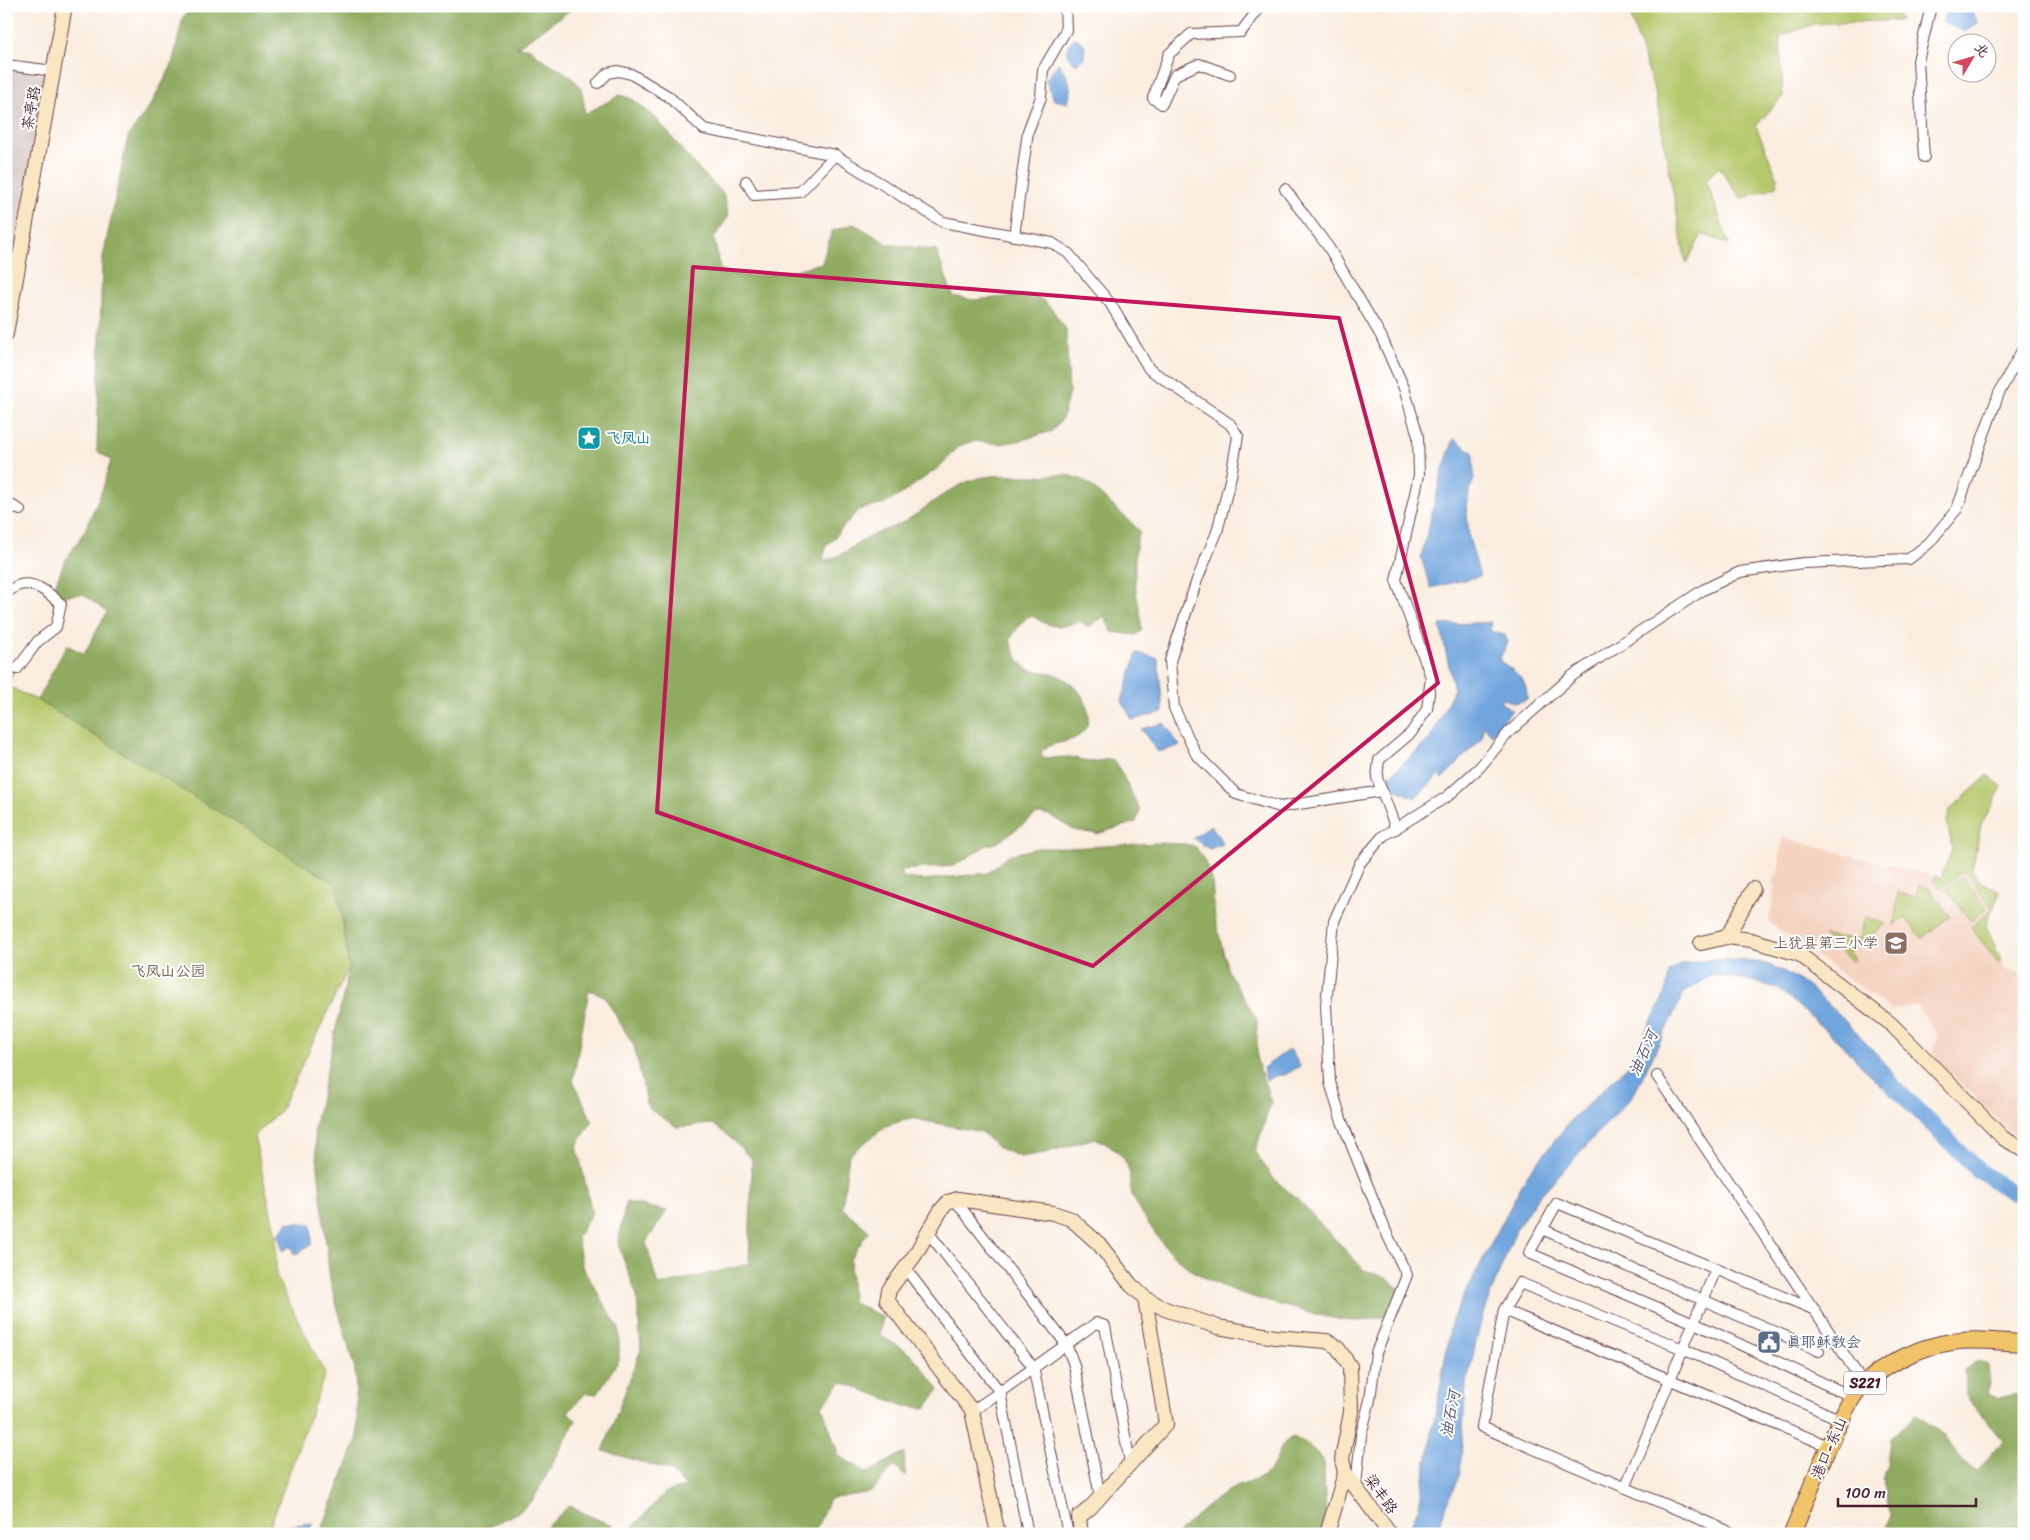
<svg xmlns="http://www.w3.org/2000/svg" width="2030" height="1540" font-family="Sriracha,'LXGW WenKai TC',sans-serif">
	<rect width="100%" height="100%" fill="#fff"/>
	<filter id="ink" filterUnits="userSpaceOnUse"><feTurbulence type="fractalNoise" baseFrequency=".02" numOctaves="2"/><feDisplacementMap in="SourceGraphic" scale="10" xChannelSelector="R" yChannelSelector="G"/><feConvolveMatrix kernelMatrix="1 2 1 2 8 2 1 2 1" color-interpolation-filters="sRGB"/></filter>
	<filter id="wash" filterUnits="userSpaceOnUse"><feTurbulence type="fractalNoise" baseFrequency=".0096" numOctaves="4" result="noise"/><feDisplacementMap in="SourceGraphic" scale="20" xChannelSelector="R" yChannelSelector="G"/><feGaussianBlur stdDeviation="1.12" result="paint"/><feColorMatrix in="noise" values="0 0 0 0 0 0 0 0 0 0 0 0 0 0 0 0 0 1.4 0 .05"/><feComposite in="paint" operator="in"/></filter>
	<g filter="url(#wash)">
		<rect width="100%" height="100%" fill="#faeddf"/>
		<polygon fill="#f4d3c0" points="1988,775 2002,787 1981,825 1972,871 1979,881 2000,891 1986,925 2004,968 2024,974 2024,1140 2013,1135 1933,1056 1937,1034 1931,1028 1932,1026 1916,1005 1892,1010 1769,922 1775,886 1772,885 1774,875 1777,876 1783,838 1941,878 1952,849 1947,821 1950,810"/>
		<polygon fill="#d0c0bc" points="6,68 45,74 9,295 6,295"/>
		<g fill="#b5c86c" stroke="#80744c">
			<polygon points="1627,6 1893,6 1901,20 1815,24 1780,36 1783,96 1756,126 1777,177 1777,186 1741,199 1719,167 1706,180 1729,244 1702,234 1686,264 1655,92"/>
			<polygon points="6,661 16,664 8,686 37,700 337,884 352,961 280,1111 254,1136 276,1235 276,1276 325,1374 267,1534 6,1534"/>
			<polygon points="1988,775 2002,787 1981,825 1972,871 1979,881 2000,891 1993,909 1963,871 1941,888 1933,882 1935,876 1941,878 1952,849 1947,821 1950,810"/>
			<polygon points="1962,876 1987,908 1971,921 1946,889"/>
			<polygon points="1919,885 1928,887 1950,916 1922,938 1905,917 1894,925 1898,893 1916,897"/>
			<polygon points="1992,909 1986,925 2001,960 1998,963 1971,927"/>
			<polygon points="1865,917 1886,924 1848,952 1855,959 1852,961 1823,936 1860,939"/>
		</g>
		<g fill="#90ac60" stroke="#6d6646">
			<path d="M193,6H576L517,47L530,48C543,65 573,70 581,90C584,97 584,107 585,114L620,95L632,99L655,117L693,163L723,193L729,215L714,238L720,269C748,284 791,271 822,263L832,231L854,224L888,244L936,250L953,296L973,300L1028,295L1044,301L1051,308L1066,329L1069,392L1062,419L1052,431L1019,441L1000,444L974,441L959,446L942,465L900,495L885,504L858,510L826,547L823,560C839,560 854,544 867,538C880,531 893,528 906,521C922,511 936,498 953,489C986,470 1004,477 1038,476C1057,475 1072,472 1089,484L1140,531C1134,543 1134,575 1136,589C1137,604 1143,615 1141,631L1136,635L1112,632L1104,616L1089,627L1080,621C1073,622 1067,626 1061,626C1027,626 1038,597 1010,639C1012,649 1018,662 1027,668C1033,672 1042,671 1049,673C1069,677 1084,692 1088,711C1090,720 1087,729 1080,735C1069,744 1052,741 1041,751L1042,758L1070,757L1091,762L1111,759L1116,762L1140,810L1136,822L1097,834L1074,830L1049,815L1037,814L997,843L987,845L954,866L900,870L903,878L924,880L988,873L1008,855L1038,848H1069L1156,843L1186,844L1196,847L1205,862L1212,880L1215,919L1228,971L1257,1020V1061L1271,1102L1255,1152L1272,1177L1298,1200L1364,1270L1385,1277L1402,1291L1399,1312C1385,1316 1373,1320 1358,1321C1337,1321 1312,1313 1291,1308C1241,1294 1188,1281 1157,1236C1148,1223 1138,1209 1132,1194C1129,1187 1131,1178 1129,1171C1125,1153 1110,1146 1095,1138L1045,1153L1020,1157L997,1147L981,1132L910,1118L886,1126L849,1155L842,1208L869,1231L850,1259L852,1302L883,1317L880,1335L911,1354L939,1389L926,1408L905,1406L842,1382L822,1406L839,1456L868,1473L904,1452L905,1476L894,1466L871,1492L829,1499L814,1534H539L569,1506L627,1533L666,1492L686,1487L669,1470L603,1451L641,1349L637,1296L618,1244L626,1202L667,1211L646,1242L658,1286L749,1264L752,1160L734,1141L713,1124L677,1127L648,1108L634,1046L604,996L589,990L573,1080L592,1121L577,1146L592,1213L577,1237L582,1266L619,1329V1360L597,1394L586,1393L568,1412L576,1420L533,1500L519,1512L490,1526L489,1534H320L358,1437L355,1370L330,1281L314,1129L349,968L337,885L37,700L67,645L84,654L107,612L83,594L50,597L64,563L85,530L103,488L111,460L97,451L102,262L128,137L153,101L172,65L183,17Z"/>
			<polygon points="1978,1360 1988,1366 1990,1384 1987,1394 1999,1399 2024,1392 2024,1534 1883,1534 1892,1515 1882,1479 1887,1466 1890,1438 1917,1415 1942,1434 1966,1464 1977,1472 2003,1440 1965,1395 1966,1381 1964,1371"/>
			<path d="M1293,1437L1306,1443L1323,1459L1326,1514L1320,1534H1177C1190,1522 1213,1500 1228,1491C1240,1484 1256,1482 1267,1473C1280,1462 1276,1444 1293,1437Z"/>
		</g>
		<g fill="#71a5de" stroke="#5e6284">
			<polygon points="1949,6 1971,6 1969,8 1978,23 1965,32 1942,22"/>
			<polygon points="1075,37 1085,45 1084,58 1075,64 1067,54 1068,45"/>
			<path d="M1058,63C1069,77 1073,86 1068,103L1054,100L1046,80Z"/>
			<polygon points="1454,439 1473,452 1474,477 1466,504 1469,538 1480,576 1431,588 1421,558 1442,472"/>
			<path d="M1491,622L1490,631L1505,635L1508,642L1499,660C1515,673 1528,677 1527,700L1514,703L1505,699L1499,701L1512,710L1492,735L1483,725L1482,738L1442,779L1440,774L1415,798L1395,789L1387,778L1430,739L1454,689L1440,625Z"/>
			<polygon points="1137,653 1158,658 1163,712 1132,720 1122,701"/>
			<polygon points="1164,723 1180,746 1158,752 1141,729"/>
			<polygon points="1211,825 1223,844 1209,849 1193,838"/>
			<path d="M1715,959C1732,961 1753,960 1769,965C1815,981 1861,1039 1895,1075L1881,1087L1841,1044L1779,989L1749,980L1712,975L1684,993L1634,1094L1534,1202L1516,1230L1483,1313L1466,1385L1460,1473L1435,1534H1407L1419,1506L1452,1319L1527,1175L1572,1119L1630,1064L1666,992L1669,972L1681,964Z"/>
			<polygon points="1290,1049 1300,1066 1285,1075 1278,1075 1266,1080 1263,1068"/>
			<path d="M288,1222L311,1224L312,1244C305,1247 302,1252 295,1255L290,1246L283,1251L278,1235Z"/>
			<polygon points="313,1523 307,1534 271,1534 278,1527"/>
		</g>
		<g fill="none" stroke-linecap="round" stroke-linejoin="round">
			<polyline stroke="#71a5de" stroke-width="16" points="1873,1066 1979,1171 2024,1200"/>
		</g>
	</g>
	<g filter="url(#ink)">
		<g fill="none" stroke-linecap="round" stroke-linejoin="round">
			<g stroke="#643e46" stroke-width="12">
				<g id="street">
					<polyline points="6,65 54,71"/>
					<polyline points="1230,75 1199,64 1175,75 1162,104 1153,98 1169,54 1191,34 1241,32 1261,6"/>
					<polyline points="598,83 608,73 618,71 631,74 668,96 704,129 835,155"/>
					<polyline points="1924,157 1918,61 1931,6"/>
					<polyline points="746,181 754,195 800,192 835,155 943,222 1052,243 1068,253 1110,303 1149,369 1230,424 1238,436 1231,476 1217,532 1197,580 1170,661 1174,708 1196,754 1236,794 1280,807 1382,791"/>
					<polyline points="1285,189 1329,248 1381,336 1404,388 1418,436 1419,475 1396,580 1431,677 1427,709 1411,733 1379,760 1377,778 1396,829"/>
					<polyline points="1014,236 1028,131 1041,97 1043,70 1066,30 1065,6"/>
					<polyline points="6,502 20,510"/>
					<path d="M6,592C10,591 13,588 17,586C33,579 50,594 61,604L56,627L38,641L17,669"/>
					<polyline points="1657,1076 1864,1384"/>
					<polyline points="955,1200 1066,1344 1074,1365 1100,1496"/>
					<polyline points="1542,1229 1819,1351"/>
					<polyline points="928,1232 1033,1367 1068,1534"/>
					<polyline points="905,1268 1000,1392 1096,1323 1105,1326 1130,1463"/>
					<polyline points="1504,1310 1828,1446"/>
					<polyline points="1815,1310 1557,1203 1529,1253 1694,1323 1853,1397"/>
					<polyline points="972,1411 1000,1392 1028,1534"/>
					<polyline points="1356,1486 1361,1435 1370,1400 1376,1353 1407,1275 1387,1234 1341,1119 1330,1082 1326,1005 1334,921 1360,863 1383,836 1448,796 1480,767 1509,732 1572,676 1703,590 1740,572 1803,563 1909,559 1929,543 1957,509 1999,393 2024,347"/>
					<polyline points="1625,1488 1716,1269"/>
					<polyline points="1735,1534 1482,1427 1504,1310 1520,1283 1683,1349 1841,1420"/>
				</g>
			</g>
			<g stroke="#643e46" stroke-width="16">
				<g id="secondary">
					<polyline points="6,334 65,6"/>
					<polyline points="1727,937 1753,889"/>
					<polyline points="1701,943 1727,937 1751,940 1799,954 1891,1024 2003,1138 2024,1150"/>
					<polyline points="1345,1473 1390,1534"/>
					<polyline points="998,1534 972,1411 887,1300 889,1290 915,1255 941,1210 948,1202 958,1199 1053,1213 1071,1219 1099,1244 1131,1285 1145,1298 1165,1309 1218,1327 1275,1337 1327,1341 1337,1347 1350,1366 1351,1412 1342,1459 1345,1473 1327,1534"/>
					<polyline points="1081,1534 1079,1517 1090,1508 1166,1424 1145,1298"/>
				</g>
			</g>
			<g stroke="#643e46" stroke-width="18">
				<path id="primary" d="M1792,1534C1808,1496 1822,1458 1840,1422C1846,1410 1851,1396 1861,1387C1884,1364 1920,1346 1952,1342C1975,1338 2000,1342 2024,1343"/>
			</g>
			<use href="#street" stroke="#fff" stroke-width="10"/>
			<use href="#secondary" stroke="#f9e7c3" stroke-width="14"/>
			<use href="#primary" stroke="#f1c369" stroke-width="16"/>
		</g>
	</g>
	<path fill="none" stroke="#c2185b" stroke-width="4" stroke-linejoin="round" d="M693,267L1339,318L1438,683L1093,966L657,812Z"/>
	<defs>
		<g id="sight-square" transform="scale(1.25)"><rect x="-9" y="-9" width="18" height="18" rx="4" fill="#0f9aa8" stroke="#fff"/><path d="M0-6L1.8-2.2L6-1.7L2.9 1.2L3.7 5.4L0 3.3L-3.7 5.4L-2.9 1.2L-6-1.7L-1.8-2.2Z" fill="#fff"/></g>
		<g id="school-square" transform="scale(1.25)"><rect x="-9" y="-9" width="18" height="18" rx="4" fill="#8d6e63" stroke="#fff"/><path d="M0-5L7-2L0 1L-7-2ZM-4 1L0 2.5L4 1V4Q0 6-4 4Z" fill="#fff"/></g>
		<g id="civic-square" transform="scale(1.25)"><rect x="-9" y="-9" width="18" height="18" rx="4" fill="#5c6f8a" stroke="#fff"/><path d="M-.6-6.5H3V-4.5H.6V-3L4-1V1h2V6H-6V1h2V-1L-.6-3ZM-1.2 2.5V6h2.4V2.5Z" fill="#fff"/></g>
	</defs>
	<g fill-rule="evenodd">
		<use href="#sight-square" x="589" y="438"/>
		<use href="#school-square" x="1896" y="943"/>
		<use href="#civic-square" x="1769" y="1342"/>
	</g>
	<g text-anchor="middle" dominant-baseline="central" stroke-width="4" stroke-linejoin="round" paint-order="stroke">
		<rect fill="#fff" stroke="#80626b" stroke-width="1" x="1844" y="1371.5" width="42" height="23" rx="4"/>
		<g font-size="14" font-weight="bold" fill="#4a1f2b">
			<text x="1865" y="1383">S221</text>
		</g>
		<g font-size="15" fill="#4a1f2b" stroke="#fff">
			<text transform="translate(31 108) rotate(-80)">茶亭路</text>
			<text transform="translate(1829 1448) rotate(-66)">港口-东山</text>
			<text transform="translate(1381 1494) rotate(54)">梁丰路</text>
		</g>
		<g font-size="15" fill="#0d838f" stroke="#fff" text-anchor="start">
			<text x="606" y="438">飞凤山</text>
		</g>
		<g font-size="15" fill="#785e54" stroke="#fff" text-anchor="end">
			<text x="1878" y="943">上犹县第三小学</text>
		</g>
		<g font-size="15" fill="#6f5a42" stroke="#fff">
			<text x="168" y="971">飞凤山公园</text>
		</g>
		<g font-size="15" fill="#4e5e75" stroke="#fff" text-anchor="start">
			<text x="1786" y="1342">真耶稣教会</text>
		</g>
		<g font-size="16" font-style="italic" fill="#5a5573" stroke="#fff">
			<text transform="translate(1643 1053) rotate(-65)">油石河</text>
			<text transform="translate(1450 1414) rotate(-79)">油石河</text>
		</g>
	</g>
	<rect width="2030" height="1540" fill="none" stroke="#fff" stroke-width="25"/>
	<g transform="translate(1972 58) rotate(52)"><circle r="24" fill="#ffffff" stroke="#b7a5aa"/>
	<path d="M0-4L9 19L0 12L-9 19Z" fill="#d1495b"/>
	<text y="-8" font-size="14" font-weight="bold" text-anchor="middle" fill="#4a1f2b">北</text>
	</g>
	<path d="M1838 1498v8h138v-8" fill="none" stroke="#4a1f2b" stroke-width="2.5"/>
	<text x="1845" y="1498" font-size="15" fill="#4a1f2b" stroke="#ffffff" stroke-width="4" paint-order="stroke">100 m</text>
</svg>
